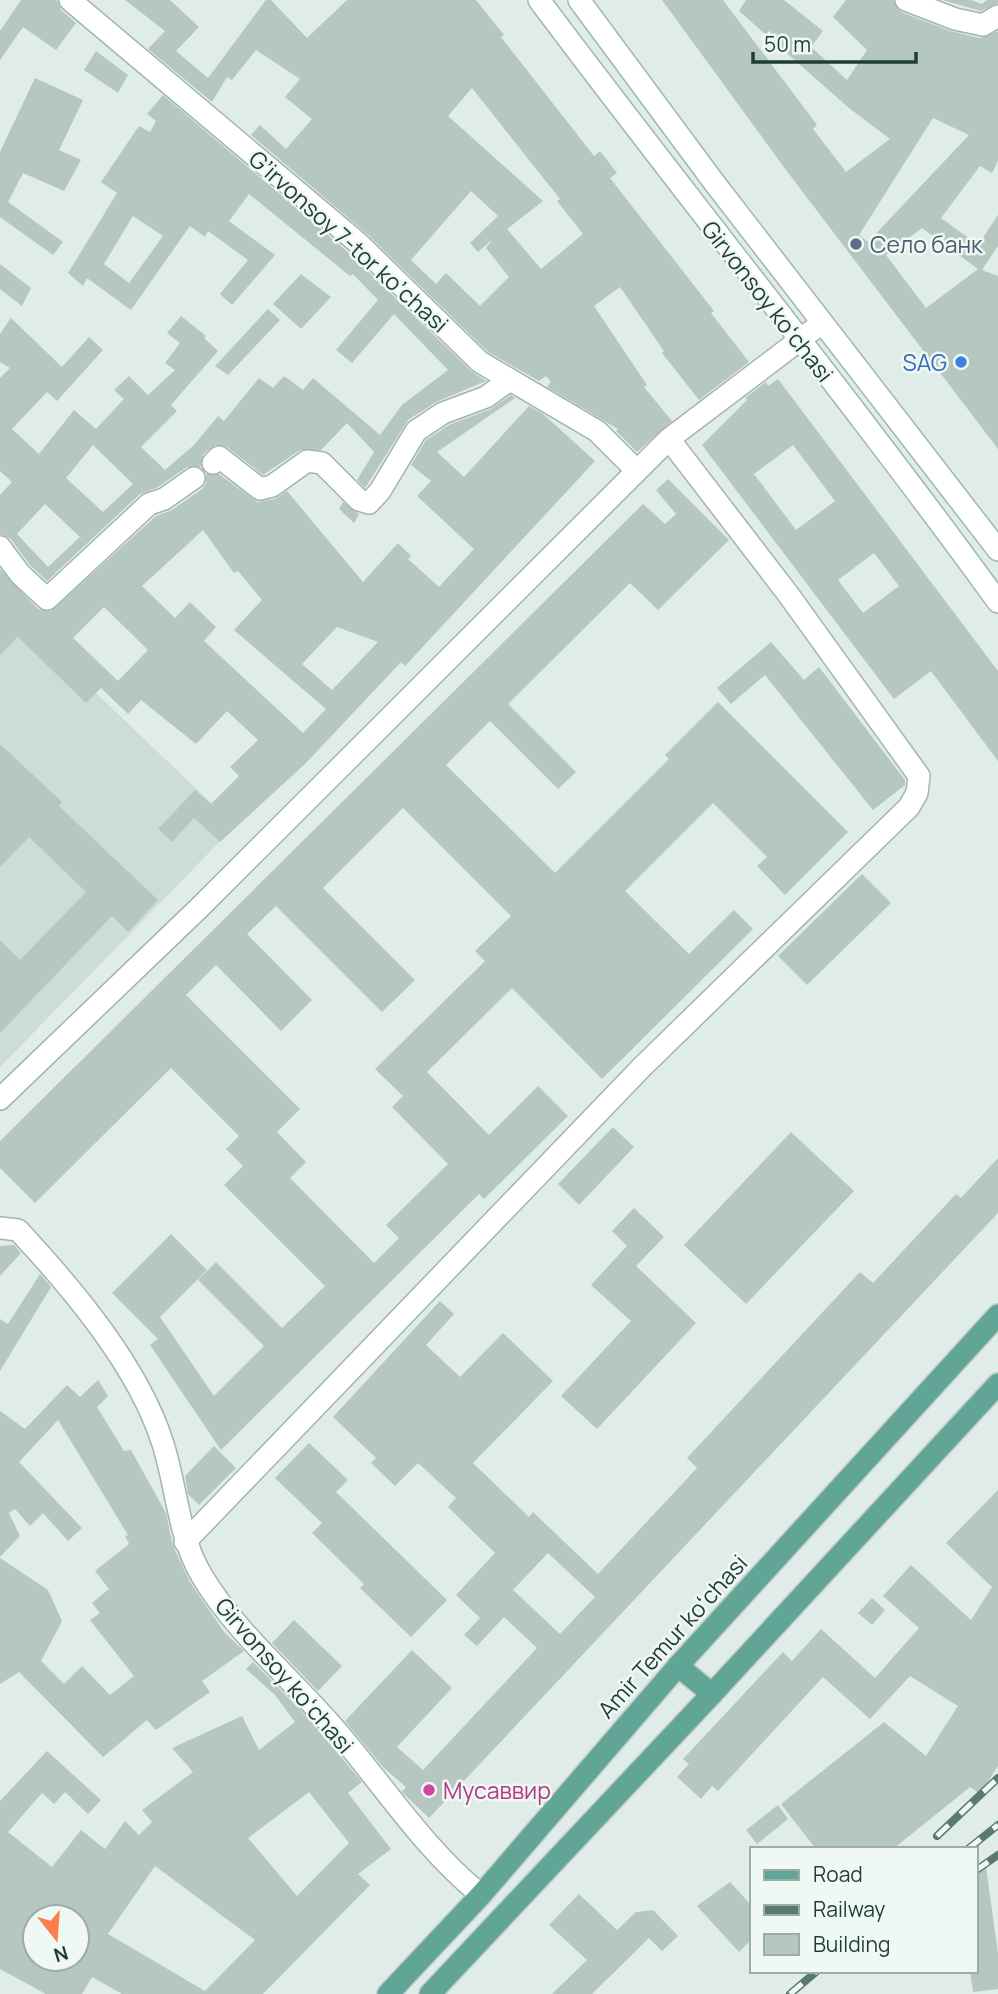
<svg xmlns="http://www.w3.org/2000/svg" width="998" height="1994" font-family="Manrope,sans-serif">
	<rect width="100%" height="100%" fill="#e0ece7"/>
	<polygon fill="#cedcd6" points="33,622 96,693 235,826 0,1067 0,655"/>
	<g fill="#b5c7c0" fill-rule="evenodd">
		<polygon points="21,0 57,0 61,10 76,23 56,50 23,27 0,60 0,31"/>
		<path d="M125,0H170L199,27L176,51L208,78L266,0H271L307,38L347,0H476L504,35L501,37L594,156L600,151L617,173L610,178L714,311L711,313L749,362L699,400L662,353L664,351L620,287L594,306L647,385L644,387L672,421L637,452L616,431L618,429L547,387L551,382L546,376L539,381L488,352L366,233L251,135L260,125L286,149L312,119L285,97L300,79L256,50L232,80L227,77L212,102L148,49L165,31ZM472,88L560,199L557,201L583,234L541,269L507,229L543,201L448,116ZM471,191L498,216L470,243L478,252L493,239L486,248L509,277L480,306L446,273L436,284L411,260Z"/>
		<path d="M662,0H723L817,125L813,129L846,172L890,139L849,108L739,11L746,0H784L823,31L811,47L847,80L867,50L833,17L846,0H893L901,12L950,31L980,38L998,31V161L992,173L980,166L941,218L978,245L998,215V246L982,270L998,276V449L786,170ZM933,118L969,135L868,242L859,235ZM922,228L978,269L926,308L886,255Z"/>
		<polygon points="942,0 971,0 982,4 987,0 998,0 998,3 981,11"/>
		<polygon points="96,51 128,75 118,93 84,70"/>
		<polygon points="35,78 83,100 59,150 81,160 64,191 23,173 8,202 63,242 53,255 0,217 0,152"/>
		<path d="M163,95L348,252L471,371L486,381L436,402L408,420L365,488L357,480L374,452L347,423L321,450H300L263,475L227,447L215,445L203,454L201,467H187L158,487L140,494L47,581L30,565L11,539L0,534V495L12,482L0,471V378L10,368L0,362V334L11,318L62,367L89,337L103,350L57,401L47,392L12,429L39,454L74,410L96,429L124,399L114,390L129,376L148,395L175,370L165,363L180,343L167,333L181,316L206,336L204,338L218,351L171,405L177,411L141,447L165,470L194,445L218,416L224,421L259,378L273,388L284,376L303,390L313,378L380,435L402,405L448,370L394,314L352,363L336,350L378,300L353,274L350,276L249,194L229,221L275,255L232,305L220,294L248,260L208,231L205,237L190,226L131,310L87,278L83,286L68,273L117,193L101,182L139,126L150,132L156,121L147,114ZM133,216L163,236L129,283L104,264ZM93,445L133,484L103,512L66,478ZM45,504L80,537L48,567L17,534Z"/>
		<polygon points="0,264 31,288 22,306 0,289"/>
		<polygon points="301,274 331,297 301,329 273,304"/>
		<polygon points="268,309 280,320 228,375 215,366"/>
		<path d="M778,379L998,671V761L931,671L894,699L702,445L747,400L745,398L766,382L768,386ZM793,445L835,501L796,530L754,474ZM874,553L899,586L863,613L838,580Z"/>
		<path d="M511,395L515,398L437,452L464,477L529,406L543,414L595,461L405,666L401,662L306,763L220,842L194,818L172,842L158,829L195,790L211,804L239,776L230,767L258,740L227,711L196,744L141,700L128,714L101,688L86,703L18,637L0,655V569L38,609L51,611L156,516L172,510L202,489L206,483V474H219L257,502L275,499L287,491L363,582L398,543L411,556L408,559L439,587L474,549L417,496L431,481L411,465L426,440L449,425L491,409ZM203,530L234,573L238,571L262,600L234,630L326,709L303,733L204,641L216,627L190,602L175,618L142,586ZM104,607L148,650L118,681L73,638ZM337,627L378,642L332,690L302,664Z"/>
		<path d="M668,479L729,540L658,610L630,583L508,704L576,772L558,789L490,721L446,765L555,873L669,759L665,755L718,702L848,832L785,895L757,866L767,857L713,803L625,891L689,954L734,910L753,929L602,1079L512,988L427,1072L489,1135L538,1086L568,1116L484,1199L479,1194L221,1450L150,1345L158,1339L112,1293L171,1234L207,1270L160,1317L214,1396L264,1346L198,1280L216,1262L282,1328L325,1286L224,1185L243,1166L226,1149L239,1136L171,1068L35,1203L0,1168V1141L643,504L665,524L676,514L656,490ZM403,808L511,916L475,951L485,961L375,1069L403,1096L392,1107L448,1164L386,1225L399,1238L374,1263L290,1178L306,1162L277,1132L300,1109L186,995L216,965L281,1031L312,1000L247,934L276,906L382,1012L415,980L323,888Z"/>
		<polygon points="343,502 359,514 354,523 339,509"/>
		<polygon points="771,642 804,680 819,667 905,780 905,785 873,810 765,675 731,704 717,688"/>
		<polygon points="0,744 62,802 59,806 158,900 128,932 112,916 0,1033 0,940 20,960 86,892 29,837 0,867"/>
		<polygon points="862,874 891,903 807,985 778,956"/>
		<polygon points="613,1127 634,1147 579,1205 558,1184"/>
		<polygon points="791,1132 854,1191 746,1304 684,1245"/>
		<path d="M998,1158V1213L429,1818L407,1797L402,1792L406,1787L383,1767L345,1721L412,1650L452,1688L397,1747L423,1770L537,1648L504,1617L477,1646L464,1635L480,1618L456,1595L495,1553L448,1507L456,1498L418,1463L395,1486L371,1463L376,1458L333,1417L440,1301L454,1314L426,1345L460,1377L503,1333L553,1381L473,1463L529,1517L533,1512L598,1574L697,1468L687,1458L860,1272L873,1283L956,1194L961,1198ZM548,1553L595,1597L560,1634L513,1590Z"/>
		<polygon points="634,1208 664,1237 636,1266 696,1323 597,1429 561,1396 631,1321 591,1285 627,1246 612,1231"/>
		<polygon points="14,1245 21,1253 0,1276 0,1246"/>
		<polygon points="40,1274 51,1287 0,1371 0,1319 8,1324"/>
		<polygon points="98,1380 108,1396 97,1407 124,1451 131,1450 166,1513 173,1546 190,1582 224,1632 244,1651 202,1681 210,1692 156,1730 147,1720 103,1757 19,1672 0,1684 0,1558 48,1590 62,1621 41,1661 64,1684 82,1666 110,1695 134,1676 90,1620 100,1613 92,1603 109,1589 95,1571 129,1544 125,1536 128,1535 58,1420 19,1462 82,1528 68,1541 43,1513 30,1526 15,1509 9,1513 20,1536 0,1557 0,1411 25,1429 67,1385 80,1397"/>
		<polygon points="309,1443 348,1480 336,1492 447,1600 411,1637 360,1588 364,1584 312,1533 322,1523 275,1478"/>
		<polygon points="214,1446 236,1468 199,1505 188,1494 185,1476"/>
		<polygon points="998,1490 998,1766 980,1794 970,1787 893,1849 816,1849 781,1804 884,1722 926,1756 958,1706 910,1676 870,1719 823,1677 718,1791 712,1786 701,1799 677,1777 689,1764 683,1759 783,1652 792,1661 821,1629 875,1678 919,1628 883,1596 911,1565 971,1620 992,1587 946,1543"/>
		<polygon points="872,1598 885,1610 872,1625 858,1613"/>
		<polygon points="294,1620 342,1666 318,1691 272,1643"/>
		<path d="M253,1662L308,1718L362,1782L348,1793L391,1849L358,1874L370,1885L263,1994H122L92,1977L82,1994H46L0,1969V1801L47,1751L101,1800L88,1814L65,1792L54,1804L42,1793L8,1832L52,1867L81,1830L105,1849L125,1821L139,1835L152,1822L142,1810L193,1772L172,1748L242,1716L259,1750L295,1722L275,1695L246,1669ZM309,1792L349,1843L297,1896L248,1838ZM155,1866L255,1940L205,1991L108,1934ZM35,1917H77V1959H35Z"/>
		<polygon points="778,1805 788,1819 757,1844 746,1830"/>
		<polygon points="975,1867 986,1867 998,1953 998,1989 973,1992 970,1971 975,1971"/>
		<polygon points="730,1882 751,1905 751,1940 739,1952 697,1906"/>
		<polygon points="579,1894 617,1930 636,1912 653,1910 678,1936 662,1951 649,1938 592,1994 552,1994 587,1960 549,1925"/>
	</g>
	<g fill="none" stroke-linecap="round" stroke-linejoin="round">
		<g stroke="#a2b4ae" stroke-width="24">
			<g id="street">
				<polyline points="70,0 357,242 480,362 597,431 636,470"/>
				<polyline points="906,0 955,19 983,25 998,16"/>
				<polyline points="213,463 219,457 260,489 272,486 307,461 322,463 359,500 369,503 380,491 416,431 443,413 486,397 508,381"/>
				<polyline points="0,547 20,574 47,599 149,504 164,499 194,478"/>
				<polyline points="0,1099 198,909 669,439 822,323"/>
				<path d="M0,1228L18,1230C72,1288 139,1367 163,1444C177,1488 178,1536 202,1576C236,1633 291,1678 334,1728C383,1784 422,1847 481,1895"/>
				<polyline points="185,1542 642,1067 909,807 917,793 919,776 788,594 669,439"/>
			</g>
		</g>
		<g stroke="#9db8b0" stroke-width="24">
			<g id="secondary">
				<path d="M539,0C690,202 850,398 998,602"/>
				<polyline points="579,0 713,181 998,550"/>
			</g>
		</g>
		<g stroke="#c0c9c7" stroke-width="24">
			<g id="primary">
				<polyline points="678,1666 712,1694"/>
				<polyline points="388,1994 481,1895 678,1666 998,1315"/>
				<polyline points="430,1994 712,1694 998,1384"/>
			</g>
		</g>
		<use href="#street" stroke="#fff" stroke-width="21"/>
		<use href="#secondary" stroke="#fff" stroke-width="21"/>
		<use href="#primary" stroke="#61a596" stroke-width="21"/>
		<g stroke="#597972" stroke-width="8">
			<g id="rail">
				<polyline points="937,1836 998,1778"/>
				<polyline points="968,1849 998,1825"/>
				<polyline points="975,1871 998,1855"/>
				<polyline points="790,1994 817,1971"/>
			</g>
		</g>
		<use href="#rail" stroke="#f0f8f4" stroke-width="5" stroke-dasharray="16" stroke-linecap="butt"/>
	</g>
	<circle fill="#5c6f8a" stroke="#f0f8f4" stroke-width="2.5" cx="856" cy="244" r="7"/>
	<circle fill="#3f7fe0" stroke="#f0f8f4" stroke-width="2.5" cx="961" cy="362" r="7"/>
	<circle fill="#d1479c" stroke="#f0f8f4" stroke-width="2.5" cx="429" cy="1790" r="7"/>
	<g text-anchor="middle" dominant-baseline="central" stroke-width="5" stroke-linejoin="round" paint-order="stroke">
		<g font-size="23" fill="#1f3d36" stroke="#f0f8f4">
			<text transform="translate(349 241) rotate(42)">Gʼirvonsoy 7-tor koʼchasi</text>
			<text transform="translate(768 301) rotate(52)">Girvonsoy koʻchasi</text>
			<text transform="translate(672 1636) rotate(-48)">Amir Temur koʻchasi</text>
			<text transform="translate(285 1675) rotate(49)">Girvonsoy koʻchasi</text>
		</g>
		<g font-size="23" fill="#4e5e75" stroke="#f0f8f4" text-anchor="start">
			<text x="870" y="244">Село банк</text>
		</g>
		<g font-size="23" fill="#366cbe" stroke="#f0f8f4" text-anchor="end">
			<text x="947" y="362">SAG</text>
		</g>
		<g font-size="23" fill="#b23c85" stroke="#f0f8f4" text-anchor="start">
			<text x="443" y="1790">Мусаввир</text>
		</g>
	</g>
	<rect x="750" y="1847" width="228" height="126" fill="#f0f8f4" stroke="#9cada8" stroke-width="2"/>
	<rect x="764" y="1870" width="35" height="10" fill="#61a596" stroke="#9cada8" stroke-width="2"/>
	<text x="813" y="1882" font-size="21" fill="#1f3d36">Road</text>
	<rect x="764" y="1905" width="35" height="10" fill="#597972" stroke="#9cada8" stroke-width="2"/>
	<text x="813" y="1917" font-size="21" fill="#1f3d36">Railway</text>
	<rect x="764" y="1934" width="35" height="21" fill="#b5c7c0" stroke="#9cada8" stroke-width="2"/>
	<text x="813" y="1952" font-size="21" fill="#1f3d36">Building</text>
	<g transform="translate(56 1938) rotate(163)"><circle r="33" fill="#f0f8f4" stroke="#9cada8" stroke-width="2"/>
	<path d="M0-5L12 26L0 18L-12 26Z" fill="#fc7e4d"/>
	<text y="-10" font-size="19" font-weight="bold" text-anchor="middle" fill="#1f3d36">N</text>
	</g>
	<path d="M753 52v10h163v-10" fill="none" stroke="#1f3d36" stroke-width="3.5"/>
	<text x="764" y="52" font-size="21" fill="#1f3d36" stroke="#f0f8f4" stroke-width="5" paint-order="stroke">50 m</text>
</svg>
